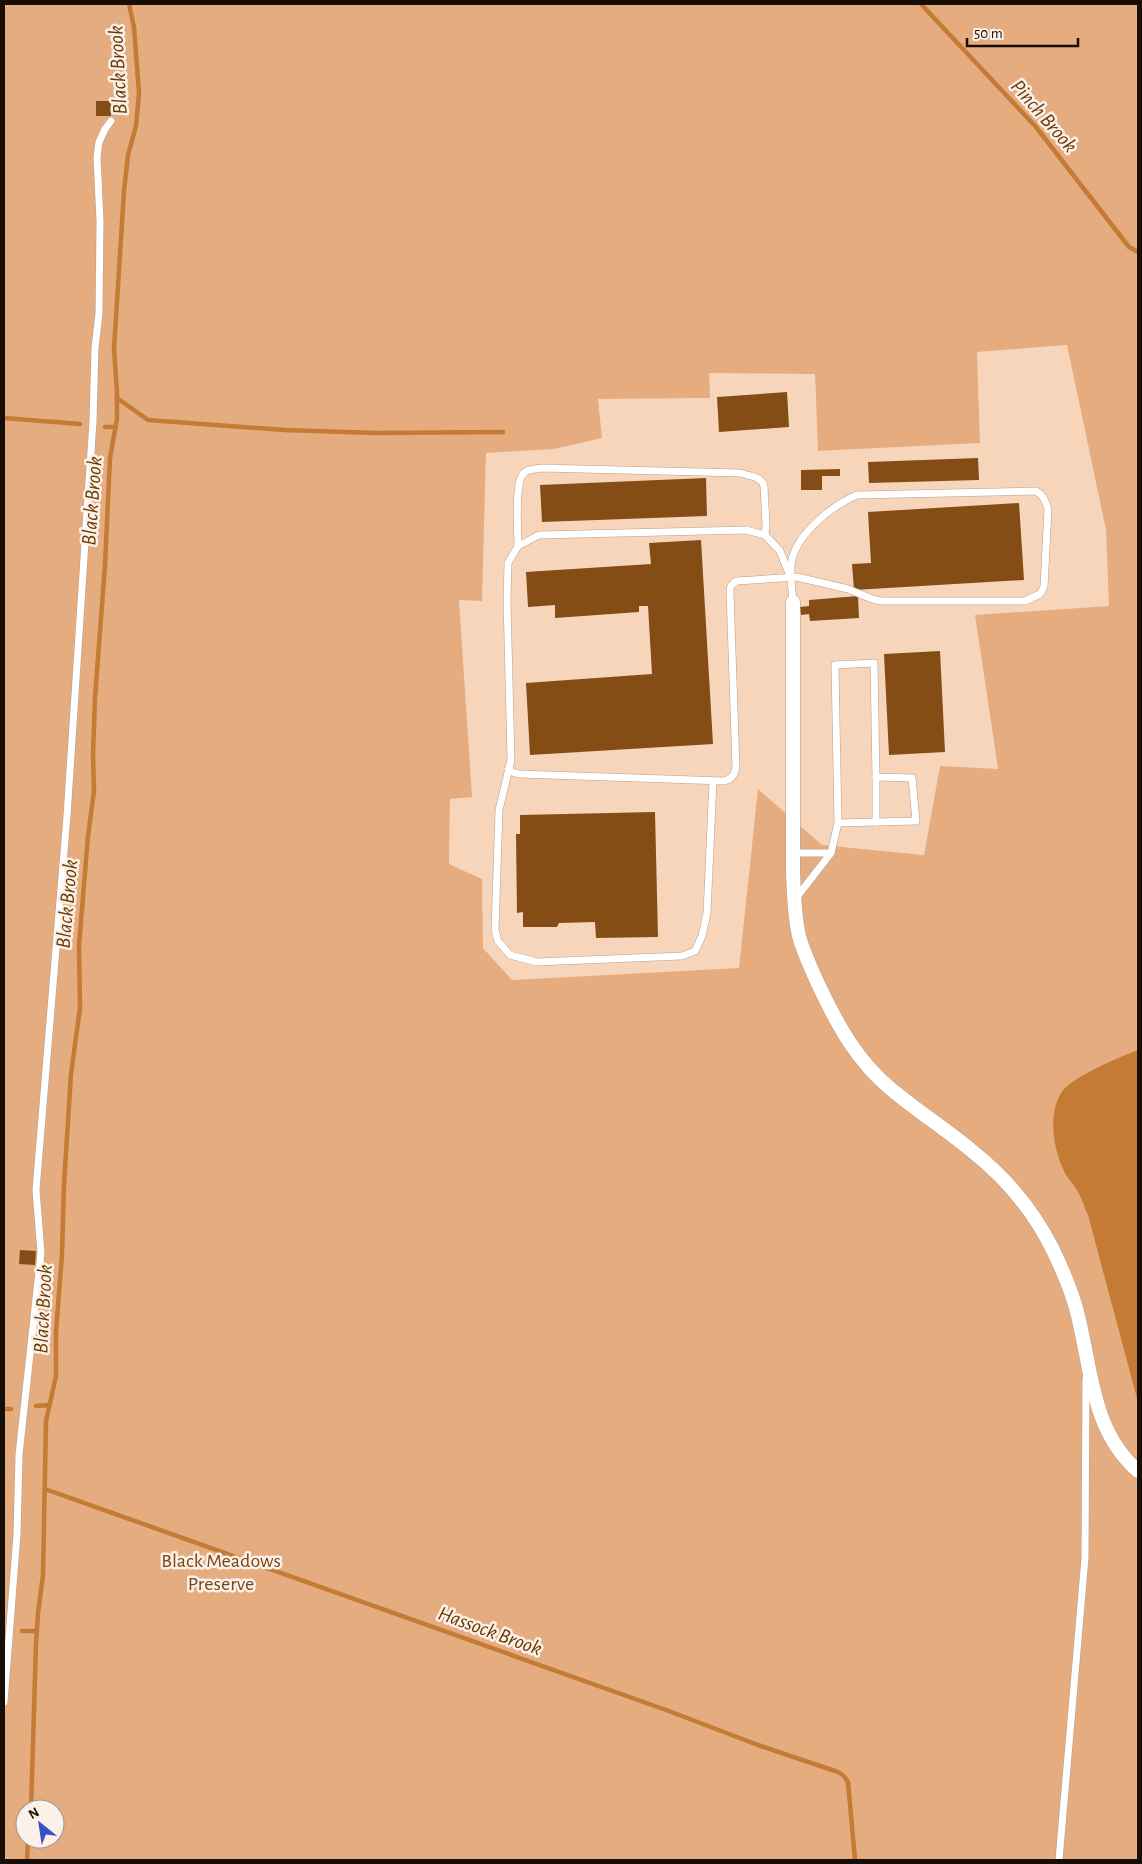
<svg xmlns="http://www.w3.org/2000/svg" width="1142" height="1864" font-family="'Alegreya Sans',sans-serif">
	<rect width="100%" height="100%" fill="#fbe0cc"/>
	<polygon fill="#f7d5bb" points="1067,345 1106,530 1109,606 975,615 998,770 940,766 924,855 822,845 759,790 739,968 512,980 483,948 482,879 449,864 450,799 472,797 459,599 482,601 486,453 554,449 602,438 598,399 709,398 708,373 815,374 818,451 980,443 977,352"/>
	<path fill="#e4ac7f" fill-rule="evenodd" d="M4,4H1138V1860H4ZM1067,345L1106,530L1109,606L975,615L998,769L940,766L924,855L822,845L758,789L739,968L512,980L483,948L482,879L449,864L450,799L472,797L459,600L482,601L486,453L554,449L602,438L598,399L710,398L709,373L815,374L818,451L980,443L977,352ZM25,1809H55V1839H25Z"/>
	<path fill="#c57a35" d="M1138,1050V1402L1088,1215C1084,1207 1082,1198 1077,1190C1073,1183 1067,1178 1064,1171C1053,1148 1048,1115 1061,1093C1071,1077 1120,1057 1138,1050Z"/>
	<g fill="none" stroke-linecap="round" stroke-linejoin="round">
		<g stroke="#c57a35" stroke-width="4.5">
			<polyline points="921,4 1036,127 1129,247 1138,252"/>
			<polyline points="117,398 148,420 285,430 376,433 503,432"/>
			<polyline points="4,418 80,424"/>
			<polyline points="105,427 116,427"/>
			<polyline points="36,1406 50,1405"/>
			<polyline points="4,1409 11,1409"/>
			<polyline points="45,1489 666,1710 758,1745 838,1772 844,1776 848,1782 855,1860"/>
			<polyline points="22,1631 37,1631"/>
			<polyline points="31,1809 36,1644 38,1613 43,1575 46,1421 56,1376 56,1332 62,1254 64,1184 71,1074 80,1008 79,945 88,836 94,791 93,754 95,698 105,565 110,458 117,419 117,392 114,349 124,191 128,155 136,126 139,93 134,27 129,4"/>
			<polyline points="27,1860 28,1839"/>
		</g>
	</g>
	<g fill="#854d16">
		<rect x="96" y="101" width="15" height="15"/>
		<polygon points="787,392 789,427 719,432 717,397"/>
		<polygon points="978,458 979,480 869,483 868,462"/>
		<polygon points="840,469 840,476 822,476 822,490 801,490 801,470"/>
		<polygon points="706,478 707,516 542,522 540,485"/>
		<polygon points="1019,503 1024,580 854,590 852,564 871,563 868,512"/>
		<polygon points="701,540 713,744 530,755 526,683 652,674 648,606 639,606 639,612 555,618 555,605 528,607 526,572 651,564 649,543"/>
		<polygon points="858,596 859,618 810,621 809,614 801,615 800,607 809,606 809,600"/>
		<polygon points="940,651 945,752 889,755 884,654"/>
		<polygon points="655,812 658,937 596,938 595,922 559,923 557,927 523,927 523,912 517,913 516,834 520,834 520,815"/>
		<polygon points="20,1250 36,1251 35,1265 19,1264"/>
	</g>
	<g fill="none" stroke-linecap="round" stroke-linejoin="round">
		<g stroke="#b99f8c" stroke-width="8">
			<g id="lane">
				<path d="M518,546C518,532 514,481 524,473C528,469 536,469 542,468L740,473C749,476 761,476 764,486L766,525L765,535"/>
				<path d="M508,769L512,772L519,774L724,781C732,779 735,775 736,767L730,592C730,586 731,584 737,581L797,577L848,589L872,599L881,601H1025L1040,594L1044,587L1048,509C1045,501 1044,496 1036,491L857,495C833,505 799,532 792,559C789,573 792,587 793,602"/>
				<polyline points="876,777 876,822"/>
				<polyline points="713,781 707,913 702,936 695,951 682,956 537,962 510,955 498,941 495,930 499,810 511,760 507,600 508,563 518,546 539,535 746,530 765,535 780,551 790,576"/>
				<polyline points="793,853 831,853 796,898"/>
				<polyline points="831,853 838,823 835,665 874,663 876,777 912,778 916,821 838,823"/>
				<polyline points="4,1702 17,1534 19,1455 41,1253 36,1190 67,816 93,421 95,348 99,313 100,221 97,157 99,142 105,129 111,121"/>
				<polyline points="1059,1860 1085,1558 1086,1379"/>
			</g>
		</g>
		<g stroke="#b99f8c" stroke-width="15">
			<path id="street" d="M793,602V872C794,893 794,915 799,936C804,954 812,971 820,988C838,1026 858,1062 891,1089C917,1111 946,1129 972,1151C1005,1177 1034,1212 1053,1250C1063,1271 1073,1293 1078,1316C1092,1372 1092,1431 1138,1471"/>
		</g>
		<use href="#lane" stroke="#fff" stroke-width="7"/>
		<use href="#street" stroke="#fff" stroke-width="14"/>
	</g>
	<g text-anchor="middle" dominant-baseline="central" stroke-width="5" stroke-linejoin="round" paint-order="stroke">
		<g font-size="20" fill="#794514" stroke="#fcf1e9">
			<text x="221" y="1561">Black Meadows<tspan x="221" dy="23">Preserve</tspan></text>
		</g>
		<g font-size="21" font-style="italic" fill="#6b3902" stroke="#fcf1e9">
			<text transform="translate(118 70) rotate(-93)">Black Brook</text>
			<text transform="translate(1044 116) rotate(49)">Pinch Brook</text>
			<text transform="translate(92 501) rotate(-86)">Black Brook</text>
			<text transform="translate(67 904) rotate(-85)">Black Brook</text>
			<text transform="translate(43 1309) rotate(-87)">Black Brook</text>
			<text transform="translate(490 1631) rotate(20)">Hassock Brook</text>
		</g>
	</g>
	<rect width="1142" height="1864" fill="none" stroke="#170e07" stroke-width="10"/>
	<g transform="translate(40 1824) rotate(330)"><circle r="24" fill="#fcf1e9" stroke="#a0968f"/>
	<path d="M0-4L9 19L0 12L-9 19Z" fill="#3b52c4"/>
	<text y="-8" font-size="14" font-weight="bold" text-anchor="middle" fill="#170e07">N</text>
	</g>
	<path d="M967 38v8h111v-8" fill="none" stroke="#170e07" stroke-width="2.5"/>
	<text x="974" y="38" font-size="15" fill="#170e07" stroke="#fcf1e9" stroke-width="4" paint-order="stroke">50 m</text>
</svg>
